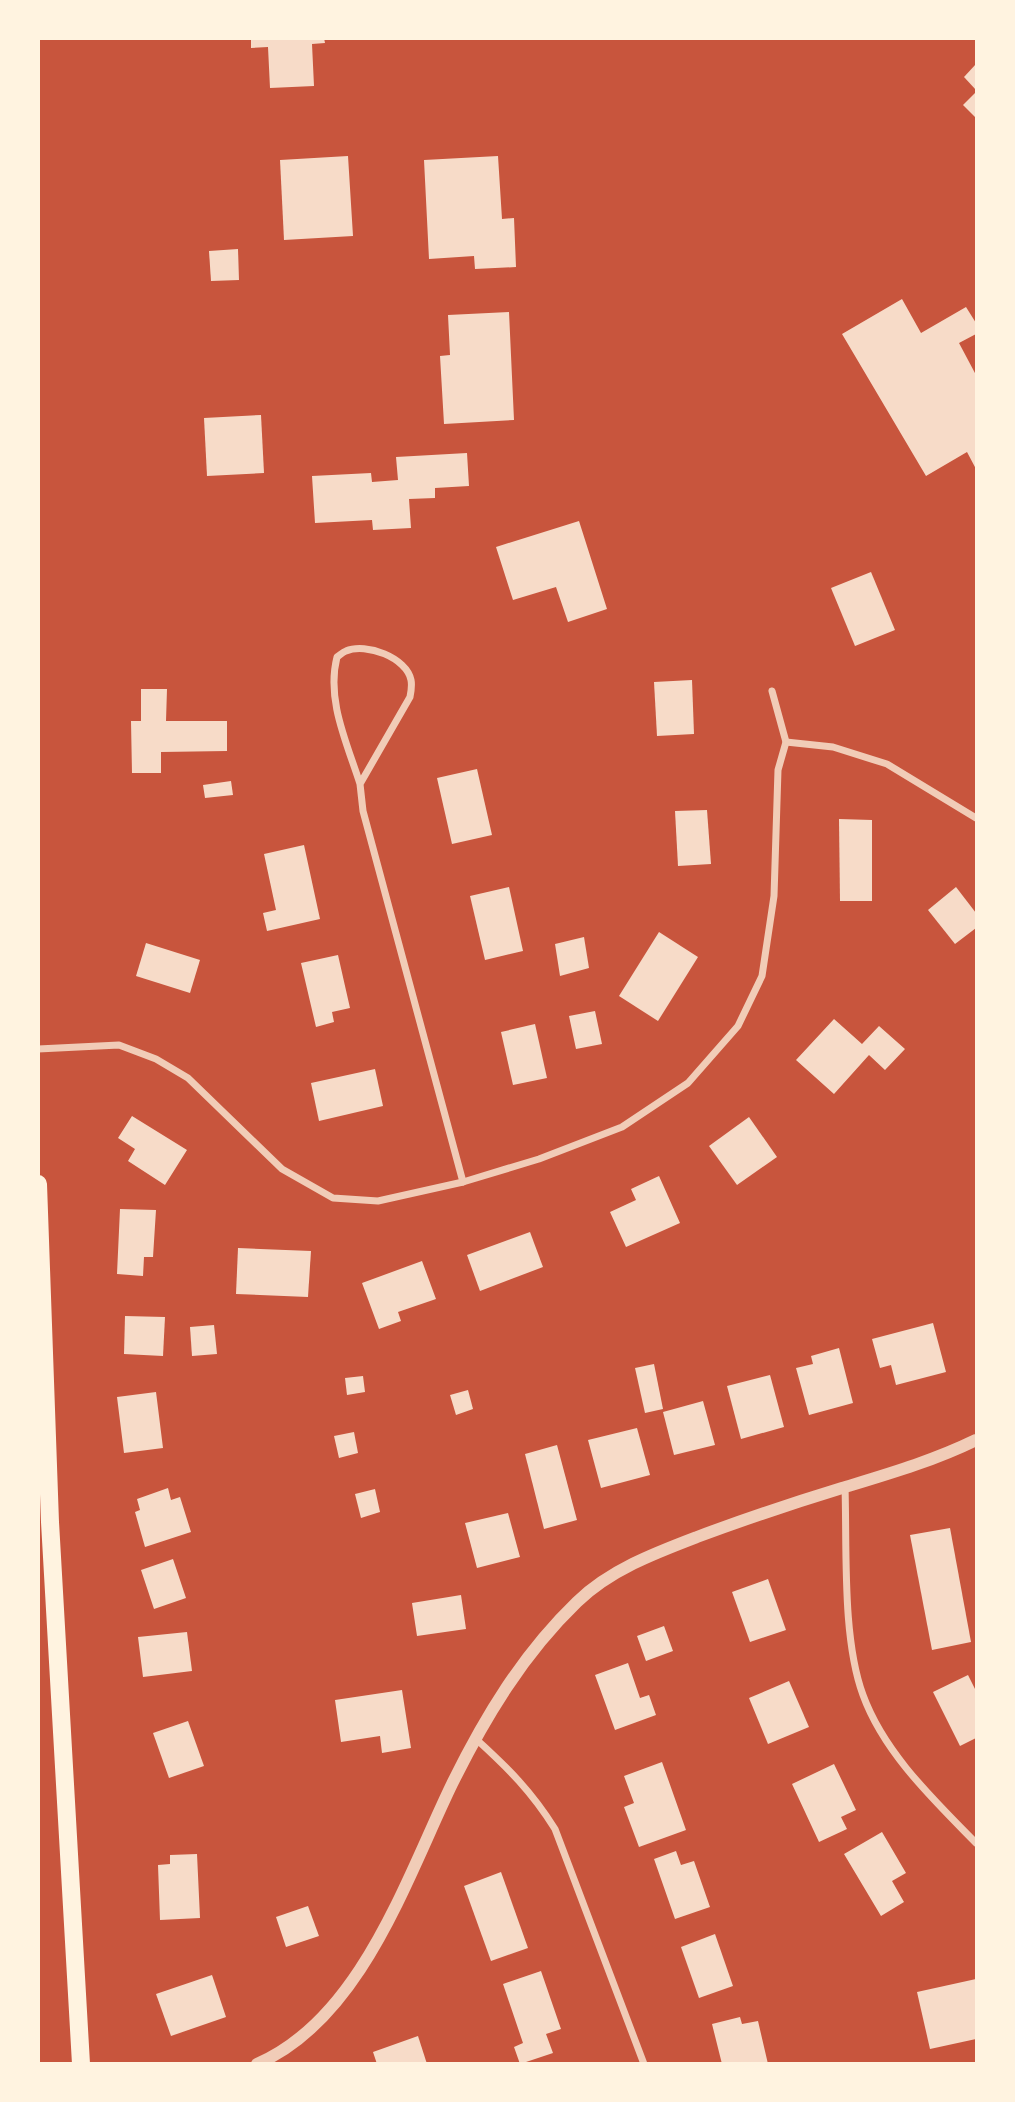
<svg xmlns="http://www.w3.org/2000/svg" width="1015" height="2102" font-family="Literata,serif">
	<rect width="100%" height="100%" fill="#c8553d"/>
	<g fill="#f7dbc8">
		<polygon points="251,38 324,38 325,43 312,44 314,86 270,88 268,47 251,48"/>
		<polygon points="976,64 976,90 964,77"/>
		<polygon points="976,92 976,118 963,105"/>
		<polygon points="348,156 353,236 284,240 280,160"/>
		<polygon points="498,156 502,219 514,218 516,267 475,269 474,256 429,259 424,160"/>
		<polygon points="238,249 239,280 211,281 209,251"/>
		<polygon points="902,299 921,333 966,307 976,323 976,334 959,343 976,375 976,469 967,452 926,476 842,334"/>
		<polygon points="509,312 514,420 444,424 440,356 450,355 448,315"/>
		<polygon points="261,415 264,473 207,476 204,418"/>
		<polygon points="467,453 469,486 435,488 435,498 409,499 411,528 373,530 372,520 315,523 312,476 371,473 372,482 398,480 396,457"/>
		<polygon points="579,521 607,609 568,622 556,587 513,600 496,547"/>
		<polygon points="871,572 895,630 855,646 831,588"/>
		<polygon points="692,680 694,734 657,736 654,682"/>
		<polygon points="141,689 167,689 166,721 227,721 227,751 161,752 161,773 132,773 131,721 141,721"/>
		<polygon points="477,769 492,835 452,844 437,778"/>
		<polygon points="231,781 233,795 205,798 203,785"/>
		<polygon points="707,810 711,864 678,866 675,811"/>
		<polygon points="839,819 872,820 872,901 840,901"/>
		<polygon points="304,845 320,919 267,931 263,913 276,910 264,854"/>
		<polygon points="509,887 523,951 485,960 470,896"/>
		<polygon points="956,887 976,913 976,928 955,944 928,910"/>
		<polygon points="659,932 698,957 658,1021 619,996"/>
		<polygon points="584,937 589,968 560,976 555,944"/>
		<polygon points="146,943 200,960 190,993 136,976"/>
		<polygon points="338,955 350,1008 332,1012 334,1022 316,1027 301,963"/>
		<polygon points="595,1011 602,1044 576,1049 569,1016"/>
		<polygon points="834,1019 862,1044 879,1026 905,1049 885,1070 869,1055 834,1094 796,1060"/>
		<polygon points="535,1024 547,1078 513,1085 501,1032"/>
		<polygon points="375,1069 383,1106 319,1121 311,1083"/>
		<polygon points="132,1116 187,1150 165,1185 128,1161 135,1149 118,1138"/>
		<polygon points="749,1117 777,1157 737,1185 709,1146"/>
		<polygon points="659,1176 680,1223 626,1247 610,1212 636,1200 631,1189"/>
		<polygon points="120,1209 156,1210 153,1257 144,1257 143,1276 117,1274"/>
		<polygon points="530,1232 543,1267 480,1291 467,1255"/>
		<polygon points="238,1248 311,1251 308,1297 236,1294"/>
		<polygon points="422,1261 436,1299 398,1312 401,1321 379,1329 362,1283"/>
		<polygon points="125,1316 165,1317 163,1356 124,1354"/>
		<polygon points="933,1323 946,1372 896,1385 891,1365 880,1368 872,1339"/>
		<polygon points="214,1325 217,1354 192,1356 190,1327"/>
		<polygon points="839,1348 853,1403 809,1415 796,1368 813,1364 811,1356"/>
		<polygon points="654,1364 663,1409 645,1413 635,1368"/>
		<polygon points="770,1375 784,1427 741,1439 727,1386"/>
		<polygon points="363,1376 365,1392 347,1395 345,1378"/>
		<polygon points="468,1390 473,1409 456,1415 450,1395"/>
		<polygon points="156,1392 163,1448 124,1453 117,1397"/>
		<polygon points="703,1401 715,1445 674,1455 663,1412"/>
		<polygon points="637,1428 650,1475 601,1488 588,1440"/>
		<polygon points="354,1432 358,1453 339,1458 334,1436"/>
		<polygon points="557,1445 577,1520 544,1529 525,1454"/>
		<polygon points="168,1488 171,1500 180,1497 191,1532 145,1547 135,1512 140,1510 137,1499"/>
		<polygon points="375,1489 380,1512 361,1518 355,1494"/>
		<polygon points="508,1513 520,1557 477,1568 465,1523"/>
		<polygon points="950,1528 971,1642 932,1650 910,1535"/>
		<polygon points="173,1559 186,1598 154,1609 141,1570"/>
		<polygon points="768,1579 786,1630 750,1642 732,1592"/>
		<polygon points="461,1595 466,1629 417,1636 412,1603"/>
		<polygon points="664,1626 673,1651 646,1661 637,1636"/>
		<polygon points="187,1632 192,1671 143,1677 138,1637"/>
		<polygon points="628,1663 640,1698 649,1695 656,1715 615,1730 595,1675"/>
		<polygon points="968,1675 976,1691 976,1738 960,1746 933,1692"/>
		<polygon points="789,1681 809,1727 768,1744 749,1698"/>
		<polygon points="402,1690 411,1748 382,1753 380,1736 341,1742 335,1700"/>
		<polygon points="188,1721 204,1766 169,1778 153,1733"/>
		<polygon points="662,1762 686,1830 639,1847 624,1807 634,1803 624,1776"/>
		<polygon points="834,1764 856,1810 841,1817 847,1829 819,1842 792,1784"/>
		<polygon points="882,1832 906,1873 892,1881 904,1902 881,1916 844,1854"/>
		<polygon points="676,1851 681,1865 694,1861 710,1907 675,1919 654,1859"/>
		<polygon points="197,1854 200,1918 160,1920 158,1865 170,1864 170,1855"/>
		<polygon points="501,1872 528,1948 491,1961 464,1886"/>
		<polygon points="308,1906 319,1936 286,1947 276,1917"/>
		<polygon points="715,1934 733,1986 699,1998 681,1947"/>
		<polygon points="541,1971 561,2029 546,2034 553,2053 520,2064 514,2047 523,2043 503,1984"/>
		<polygon points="212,1975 226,2017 171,2036 156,1994"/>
		<polygon points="976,1979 976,2039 930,2049 917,1992"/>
		<polygon points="740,2017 742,2024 758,2021 768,2064 722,2064 712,2024"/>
		<polygon points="418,2036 427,2064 377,2064 373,2052"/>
	</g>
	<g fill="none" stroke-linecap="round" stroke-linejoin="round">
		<g stroke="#f1ccb7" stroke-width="7">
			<polyline points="786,742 833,747 887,764 976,818"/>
			<path d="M360,784C347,743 326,700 337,657C340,655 343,652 346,651C366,642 407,658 411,680C412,685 411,692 410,697L360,784L363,811L463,1182"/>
			<polyline points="38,1049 119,1045 156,1059 188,1078 282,1169 333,1198 378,1201 463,1182 539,1159 622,1127 688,1083 738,1026 762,976 774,896 778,770 786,742 772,691"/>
			<path d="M845,1487C847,1549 842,1638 863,1695C884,1753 934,1800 976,1843"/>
			<path d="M476,1739C508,1768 532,1792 555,1829L644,2064"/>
		</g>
		<path stroke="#f1ccb7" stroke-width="12" d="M257,2064C361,2019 406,1879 452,1784C485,1717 523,1654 577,1602C610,1570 655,1553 697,1537C745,1519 793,1503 842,1488C888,1474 933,1461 976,1440"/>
		<polyline stroke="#fff3e0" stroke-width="18" points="38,1184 50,1522 81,2064"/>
	</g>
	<rect width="1015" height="2102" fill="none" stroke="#fff3e0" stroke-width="80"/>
</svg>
